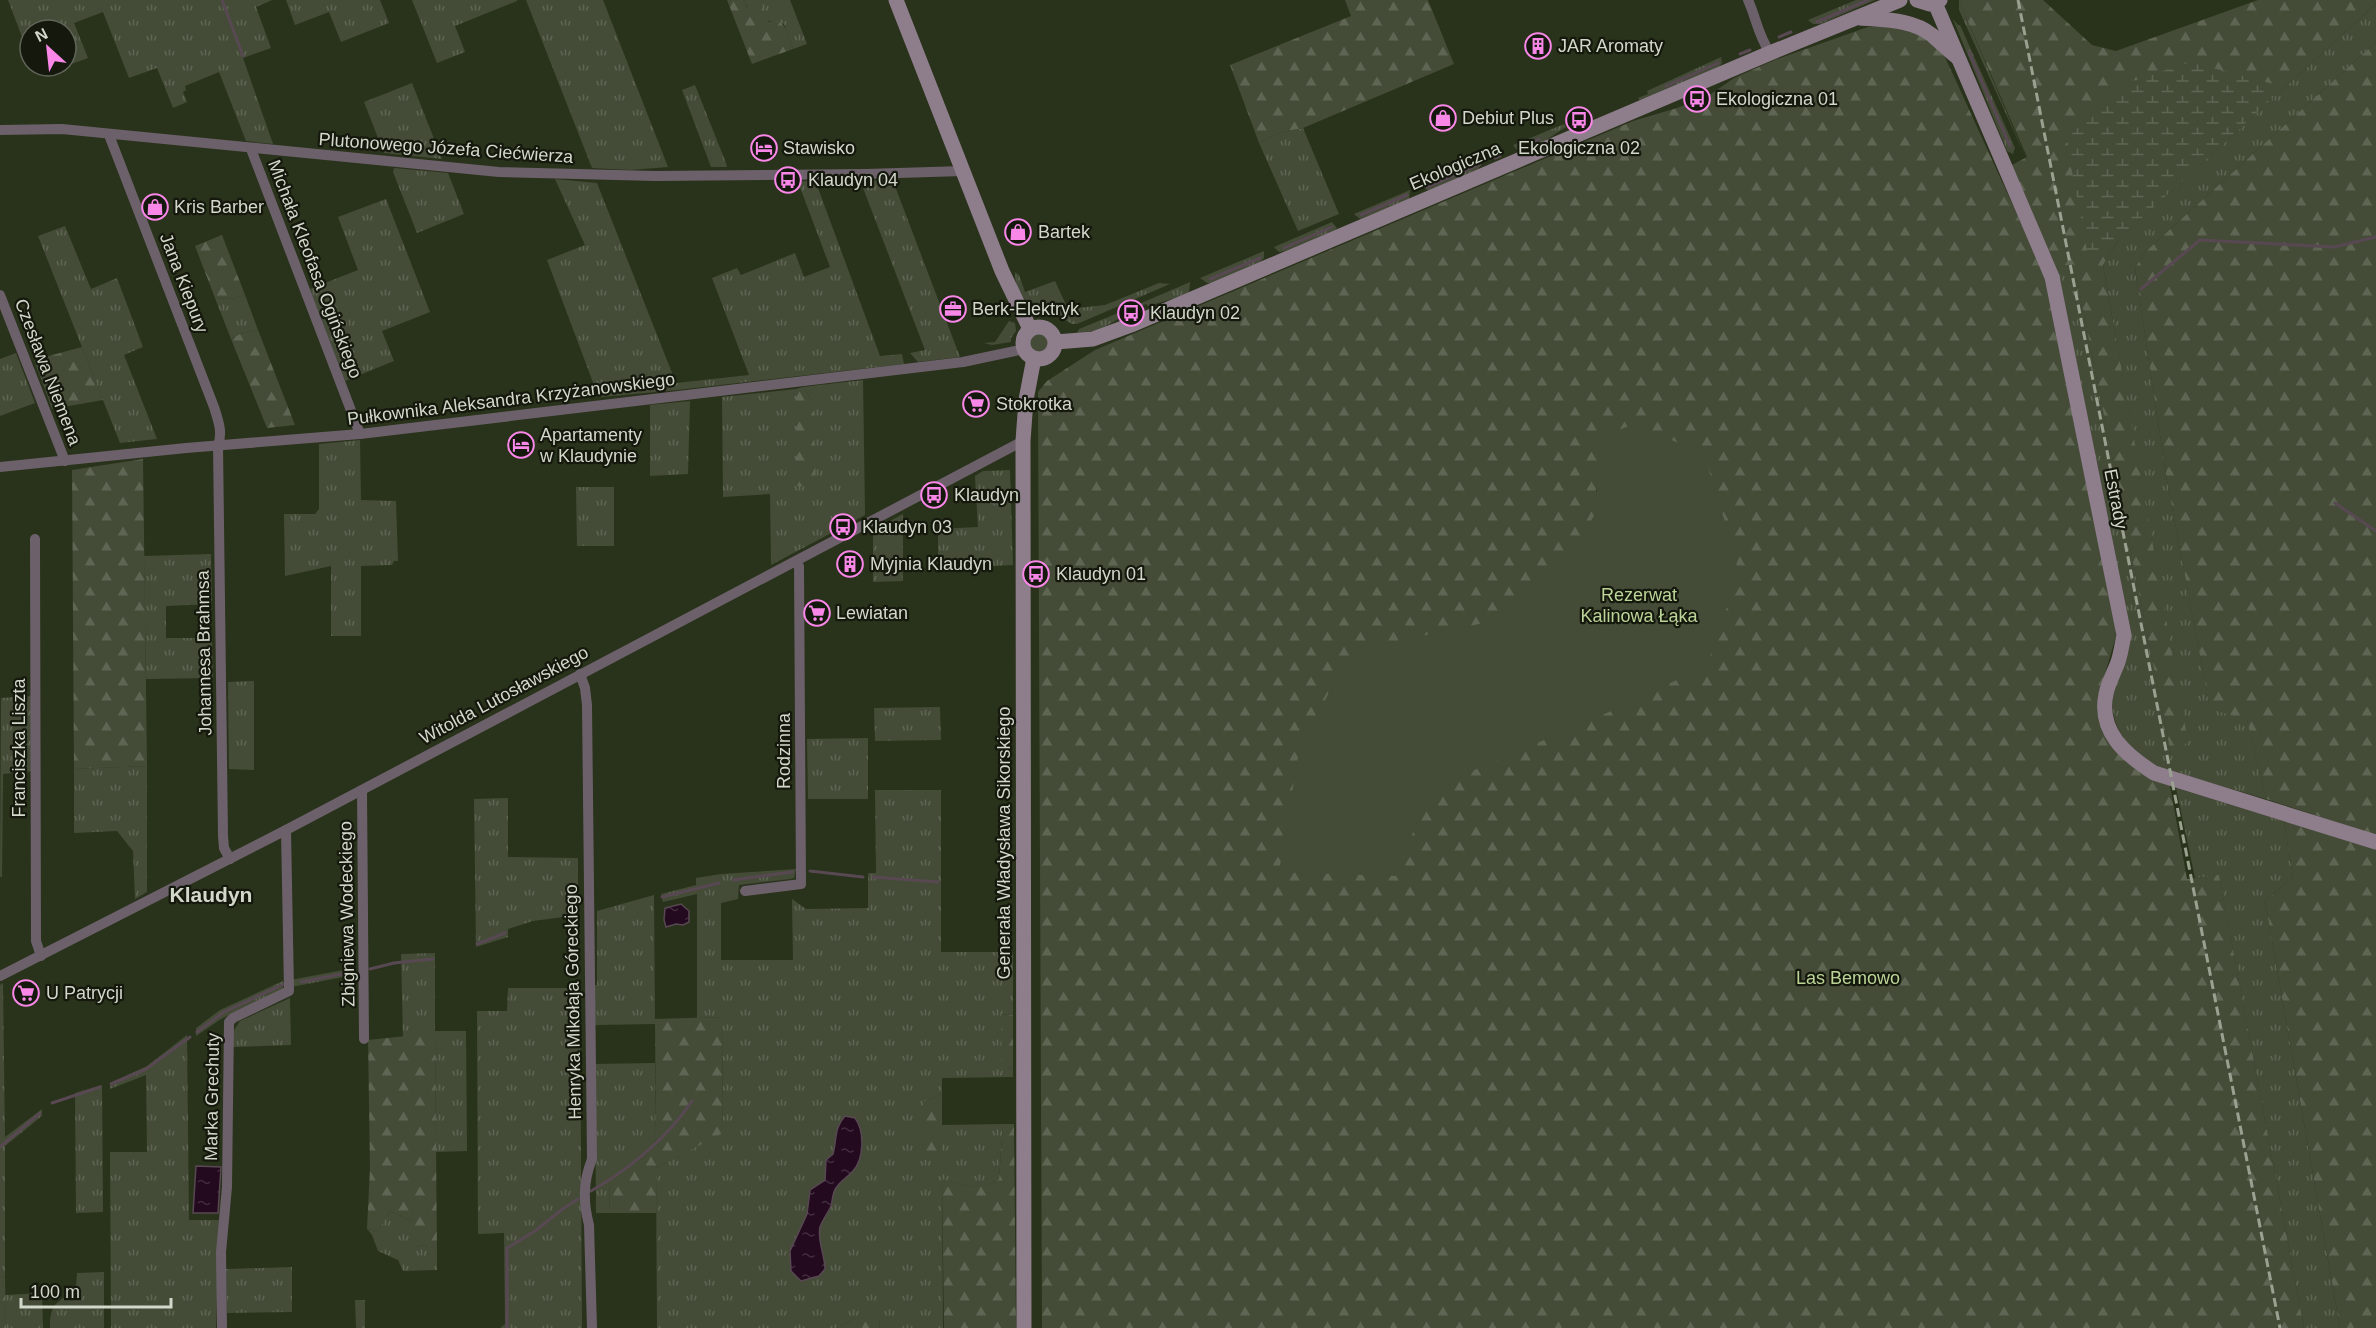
<svg xmlns="http://www.w3.org/2000/svg" width="2376" height="1328" font-family="Arial,sans-serif">
	<defs>
		<pattern id="grass-tufts" width="24" height="20" patternUnits="userSpaceOnUse" patternTransform="scale(1.5)"><rect width="24" height="20" fill="#444c38"/><path d="M3 7l-1-3M5 7V3M7 7l1-3M15 17l-1-3M17 17v-4M19 17l1-3" fill="none" stroke="#5e6553"/></pattern>
		<pattern id="forest-firs" width="22" height="20" patternUnits="userSpaceOnUse" patternTransform="scale(1.5)"><rect width="22" height="20" fill="#444c38"/><path d="M5 1l3.5 6h-7zM16 11l3.5 6h-7z" fill="#5e6553"/></pattern>
		<pattern id="wetland-marsh" width="20" height="14" patternUnits="userSpaceOnUse" patternTransform="scale(1.5)"><rect width="20" height="14" fill="#444c38"/><path d="M1 5h8M5 5V1M11 12h8M15 12V8" fill="none" stroke="#5e6553"/></pattern>
		<pattern id="water-ripples" width="26" height="14" patternUnits="userSpaceOnUse" patternTransform="scale(1.5)"><rect width="26" height="14" fill="#230a1f"/><path d="M2 4q2-2 4 0t4 0M15 11q2-2 4 0t4 0" fill="none" stroke="#422d3e"/></pattern>
	</defs>
	<rect width="100%" height="100%" fill="#29321a"/>
	<g fill="url(#grass-tufts)">
		<polygon points="8,0 272,0 256,7 271,48 243,58 273,144 246,141 219,72 185,86 186,90 183,92 187,102 173,108 157,68 129,78 103,12 74,23 88,58 66,66 66,30 30,30 30,58"/>
		<polygon points="286,0 380,0 389,23 341,42 329,12 295,25"/>
		<polygon points="412,0 517,0 517,1 455,26 465,52 437,63"/>
		<polygon points="526,0 603,0 668,167 630,170 592,168"/>
		<path d="M744,0H790L807,44L793,49L784,24C769,22 750,16 744,0Z"/>
		<polygon points="1856,0 1875,0 1820,24 1813,24 1808,20"/>
		<polygon points="1959,0 1961,0 1962,8 2026,158 1959,10"/>
		<path d="M2376,4V42L2144,253L2135,268L2166,475L2210,708L2247,719L2266,799L2163,769C2132,756 2108,728 2113,693C2114,681 2120,669 2124,657L2055,267L2074,263L2171,754L2187,742L2103,265L2120,238Z"/>
		<polygon points="1953,19 1958,25 1960,25 2015,148 2013,154 2007,151"/>
		<polygon points="1721,57 1722,63 1719,67 1640,101 1638,98 1648,94 1647,91"/>
		<polygon points="412,83 442,159 384,153 364,102"/>
		<polygon points="695,85 726,163 727,167 711,167 682,90"/>
		<path d="M1564,124L1566,127C1551,135 1535,152 1517,150L1513,145Z"/>
		<polygon points="1303,128 1339,214 1298,231 1259,143 1282,132"/>
		<polygon points="1481,159 1481,165 1478,169 1429,191 1420,185"/>
		<polygon points="394,168 448,173 464,214 417,233 393,172"/>
		<polygon points="555,179 597,183 676,383 749,375 712,278 737,268 741,275 795,253 804,277 830,267 798,182 815,180 880,356 902,354 904,364 677,390 601,397 597,393 547,260 585,245"/>
		<polygon points="860,180 893,181 960,357 918,362 910,353 925,350"/>
		<polygon points="1410,190 1409,199 1360,219 1354,214"/>
		<polygon points="386,199 430,312 382,331 394,361 345,381 310,289 358,270 338,217"/>
		<polygon points="1332,222 1337,228 1335,230 1285,251 1279,252 1274,247"/>
		<polygon points="65,226 91,289 117,278 143,347 124,355 157,439 120,443 38,236"/>
		<polygon points="1264,251 1264,258 1260,262 1211,283 1207,283 1200,278"/>
		<polygon points="1015,272 1019,275 1025,292 1055,281 1068,309 1105,305 1159,283 1170,284 1077,324 1072,324 1033,302 1028,306 1016,284"/>
		<polygon points="1190,282 1189,292 1186,295 1148,306 1146,304 1125,313 1123,311"/>
		<polygon points="245,295 258,330 240,334 231,339 215,298 231,299"/>
		<polygon points="1118,313 1120,318 1099,330 1077,333 1079,329"/>
		<polygon points="1009,321 1015,323 1016,331 1011,338 1011,342 992,345 984,343 995,342"/>
		<circle cx="1040" cy="343" r="11"/>
		<polygon points="16,353 35,403 0,416 0,359"/>
		<polygon points="863,380 865,515 771,565 770,494 723,497 722,397 796,389 796,486 813,402 803,387"/>
		<polygon points="690,401 688,474 650,476 650,405"/>
		<polygon points="360,440 361,500 396,501 398,561 394,561 392,565 361,566 361,636 331,636 331,566 285,576 284,514 315,514 319,509 319,444"/>
		<polygon points="1010,470 1013,565 938,569 938,529 978,527 975,476 983,471"/>
		<polygon points="576,487 614,487 614,546 577,546"/>
		<polygon points="903,514 903,581 873,582 873,530"/>
		<polygon points="211,554 212,604 166,606 166,638 212,638 213,678 146,679 144,556"/>
		<polygon points="254,681 254,770 229,769 228,682"/>
		<polygon points="31,696 32,771 3,774 2,877 0,877 1,698"/>
		<polygon points="940,707 941,740 875,741 874,708"/>
		<polygon points="868,738 868,799 808,799 807,739"/>
		<polygon points="147,766 147,892 135,899 133,851 117,831 74,833 74,769"/>
		<polygon points="2176,788 2284,821 2293,877 2265,901 2340,1328 2304,1328 2219,876 2195,878"/>
		<path d="M875,790H941V952H1013V1015L1002,1014L1007,1069L1013,1068V1077L942,1078V1094L925,1101L942,1159V1125L1003,1124L999,1179C977,1194 966,1184 942,1180L943,1328H880L879,1318H855L837,1328H657L656,1168L723,1132L722,1017L697,1018V894L663,902L661,894L696,885V878L721,874L796,869L794,878L790,879L739,885L738,899L721,903V960H793L792,899L806,909L868,908V873H876Z"/>
		<polygon points="508,798 508,857 578,858 578,915 533,921 508,929 508,937 476,947 474,799"/>
		<polygon points="654,895 655,1024 595,1025 594,985 597,985 597,911"/>
		<polygon points="435,953 435,1031 466,1031 467,1151 436,1152 435,1034 403,1038 401,954"/>
		<polygon points="349,969 349,976 291,987 290,980"/>
		<polygon points="283,981 283,989 221,1019 196,1036 196,1028 220,1010"/>
		<polygon points="3,983 5,1137 42,1109 42,1116 5,1146 5,1278 0,1276 0,985"/>
		<polygon points="508,988 580,988 582,1328 500,1328 505,1324 504,1233 478,1234 477,1011 507,1011"/>
		<polygon points="290,998 291,1045 233,1047 233,1032 240,1021"/>
		<polygon points="187,1035 189,1220 219,1220 216,1328 111,1328 110,1152 147,1152 146,1075 110,1089 110,1083 147,1066"/>
		<polygon points="655,1063 656,1140 645,1157 609,1178 610,1213 596,1213 595,1064"/>
		<polygon points="102,1085 103,1212 76,1213 75,1093"/>
		<polygon points="390,1211 414,1222 414,1247 426,1245 429,1255 437,1253 437,1270 403,1271 398,1260 378,1251 372,1235 367,1229 378,1231"/>
		<polygon points="292,1267 292,1312 227,1313 226,1269"/>
		<path d="M104,1272V1328H50C50,1297 60,1306 76,1286L77,1273Z"/>
		<polygon points="42,1293 43,1328 6,1328 5,1295"/>
		<polygon points="355,1300 365,1300 365,1328 356,1328"/>
	</g>
	<g fill="url(#forest-firs)" fill-rule="evenodd">
		<path d="M727,0H744L747,7L761,3L769,22C786,16 788,36 793,49L752,64Z"/>
		<polygon points="1345,0 1428,0 1454,64 1303,128 1282,132 1259,143 1230,65 1351,16"/>
		<polygon points="1961,0 2043,0 2092,45 2116,51 2258,0 2376,0 2376,4 2120,238 2103,265 2188,742 2171,755 2074,264 2055,267 2012,165 2027,157 1962,8"/>
		<path d="M1891,26C1917,31 1927,37 1945,57L2047,280L2115,623L2116,636L2103,681L2112,746L2135,769L2170,786L2187,879L2219,875L2304,1328H1042L1038,392L1047,381L1095,350L1633,121L1677,108L1711,94L1734,78L1777,59L1868,27ZM1604,473L1694,665L1611,519L1608,506L1596,491Z"/>
		<polygon points="2376,42 2376,835 2266,799 2247,720 2210,709 2166,475 2135,268 2144,253"/>
		<polygon points="222,235 245,295 231,299 215,298 195,246"/>
		<polygon points="258,330 295,425 267,428 231,339 240,334"/>
		<polygon points="82,347 103,400 52,409 34,360"/>
		<polygon points="803,387 813,402 816,487 796,486 796,389"/>
		<polygon points="143,459 147,766 74,769 72,470"/>
		<polygon points="2284,821 2376,848 2376,1328 2340,1328 2265,901 2293,877"/>
		<polygon points="1001,1014 1013,1015 1013,1068 1007,1069 1002,1065"/>
		<polygon points="722,1017 723,1133 656,1168 656,1213 610,1213 609,1178 645,1157 656,1140 655,1019"/>
		<polygon points="435,1033 437,1253 429,1256 426,1245 414,1247 414,1222 390,1211 378,1231 367,1229 370,1168 368,1040"/>
		<polygon points="942,1094 942,1159 923,1160 918,1114 925,1101"/>
		<path d="M1003,1124H1014L1016,1328H944L942,1179C965,1185 978,1193 999,1179Z"/>
		<polygon points="0,1276 5,1278 6,1328 0,1328"/>
		<polygon points="855,1318 879,1318 880,1328 837,1328"/>
	</g>
	<polygon fill="url(#wetland-marsh)" points="2190,62 2285,87 2120,238 2088,256 2066,139 2124,84"/>
	<path fill="#444c38" d="M1634,424L1704,454L1737,561L1730,598L1707,665L1630,703L1458,777C1418,803 1412,833 1399,876L1279,872L1299,751L1337,677L1363,648L1489,622L1573,553L1596,512L1598,468L1603,436Z"/>
	<g fill="url(#water-ripples)" stroke="#584852" stroke-width="1.5">
		<polygon points="681,904 689,911 689,922 683,925 676,924 666,927 664,920 665,908"/>
		<path d="M845,1116L855,1118C865,1131 864,1159 853,1171C847,1178 841,1180 836,1188C832,1194 833,1199 831,1206C828,1213 823,1219 820,1227C817,1240 825,1256 825,1269L819,1276L801,1281L791,1271L790,1251L807,1214L810,1190L825,1180L826,1160L833,1154C837,1139 834,1128 845,1116Z"/>
		<polygon points="196,1166 221,1167 218,1213 193,1213"/>
	</g>
	<g fill="none" stroke-linecap="round" stroke-linejoin="round">
		<g stroke="#584852" stroke-width="3">
			<polyline points="222,0 243,56"/>
			<polyline points="1817,22 1868,0"/>
			<polyline points="1779,37 1791,32"/>
			<polyline points="1969,52 2010,146"/>
			<polyline points="1740,54 1750,50"/>
			<polyline points="1666,86 1718,63"/>
			<polyline points="1520,148 1539,139"/>
			<polyline points="1495,158 1500,156"/>
			<polyline points="1427,187 1480,164"/>
			<polyline points="1361,215 1407,195"/>
			<polyline points="1284,248 1332,227"/>
			<polyline points="1210,279 1260,258"/>
			<polyline points="2141,289 2200,240 2334,247 2376,237"/>
			<polyline points="2335,503 2376,531"/>
			<polyline points="810,871 863,877"/>
			<polyline points="873,877 938,882"/>
			<polyline points="733,880 792,872"/>
			<polyline points="662,897 719,883"/>
			<polyline points="477,944 505,933"/>
			<polyline points="370,969 394,963 433,959"/>
			<polyline points="301,982 347,973"/>
			<polyline points="197,1032 224,1012 284,984"/>
			<polyline points="111,1084 146,1069 190,1037"/>
			<polyline points="52,1103 100,1087"/>
			<polyline points="0,1147 40,1113"/>
			<path d="M591,1191C629,1169 667,1138 692,1101"/>
			<polyline points="507,1328 507,1248 535,1231 564,1208 578,1199"/>
		</g>
		<g stroke="#6c616a" stroke-width="10">
			<path d="M1748,0C1757,20 1757,33 1770,53"/>
			<polyline points="0,130 62,129 499,172 655,176 866,174 963,171"/>
			<path d="M109,135L214,407C218,420 223,432 218,445L223,836L224,848L230,859"/>
			<polyline points="251,149 360,434"/>
			<polyline points="0,295 65,461"/>
			<polyline points="0,467 186,448 360,434 963,362 1024,349"/>
			<polyline points="35,539 36,941 41,956"/>
			<path d="M580,674L585,688L587,705L592,1159C583,1182 583,1202 589,1225L592,1328"/>
			<polyline points="362,790 364,1039"/>
			<polyline points="745,891 801,884 799,566 796,561"/>
			<polyline points="0,976 286,830 1023,441"/>
			<polyline points="222,1328 221,1252 227,1187 229,1022 233,1018 289,991 286,830"/>
		</g>
		<g stroke="#8e7d8b" stroke-width="15">
			<polyline points="896,0 1002,271 1030,329"/>
			<polyline points="1917,0 1930,4 1940,0"/>
			<path d="M1935,3L2052,277L2124,635C2122,644 2121,653 2118,662C2114,673 2108,683 2106,694C2098,732 2126,755 2154,773L2376,842"/>
			<path d="M1860,18C1885,20 1912,19 1932,35C1940,42 1948,50 1957,57"/>
			<circle cx="1039" cy="343" r="16"/>
			<polyline points="1056,342 1093,339 1131,325 1770,53 1900,0"/>
			<polyline points="1024,1328 1023,441 1026,400 1034,358"/>
		</g>
		<polyline stroke="#9aa190" stroke-width="3" stroke-dasharray="9 4.5" stroke-linecap="butt" points="2018,0 2280,1328"/>
	</g>
	<defs>
		<g id="building-ring" transform="scale(1.35)"><circle r="9.5" fill="#14180d" stroke="#f987e8" stroke-width="1.5"/><path d="M-4-6H4V6H1V3H-1V6H-4ZM-2.5-4.3h1.7v1.8h-1.7ZM.8-4.3h1.7v1.8H.8ZM-2.5-1h1.7V.8h-1.7ZM.8-1h1.7V.8H.8Z" fill="#f987e8"/></g>
		<g id="bus-ring" transform="scale(1.35)"><circle r="9.5" fill="#14180d" stroke="#f987e8" stroke-width="1.5"/><path d="M-5-6H5V4H4V6H2V4H-2V6H-4V4H-5ZM-3.5-4V0h7V-4ZM-3.5 1.2v1.5H-2V1.2ZM2 1.2v1.5H3.5V1.2Z" fill="#f987e8"/></g>
		<g id="shop-ring" transform="scale(1.35)"><circle r="9.5" fill="#14180d" stroke="#f987e8" stroke-width="1.5"/><path d="M-5-2.5h2.3a2.7 3.5 0 0 1 5.4 0H5L5.5 6h-11ZM-1.5-2.5h3a1.5 2.3 0 0 0-3 0Z" fill="#f987e8"/></g>
		<g id="hotel-ring" transform="scale(1.35)"><circle r="9.5" fill="#14180d" stroke="#f987e8" stroke-width="1.5"/><path d="M-6-4.5h1.5V1H6V5H4.5V3h-9V5H-6ZM-4 0a1.8 1.8 0 1 1 3.6 0ZM.5 0V-2.5h3Q6-2.5 6 0Z" fill="#f987e8"/></g>
		<g id="office-ring" transform="scale(1.35)"><circle r="9.5" fill="#14180d" stroke="#f987e8" stroke-width="1.5"/><path d="M-6-3h4V-5.5h4V-3h4V5H-6ZM-1-4.5V-3h2v-1.5ZM-6 0V1H6V0Z" fill="#f987e8"/></g>
		<g id="supermarket-ring" transform="scale(1.35)"><circle r="9.5" fill="#14180d" stroke="#f987e8" stroke-width="1.5"/><path d="M-6-5.5h2.5l.6 2H6L4.5 2H-2.5L-4.4-4H-6ZM-1.5 3.2a1.3 1.3 0 1 0 .1 0ZM3 3.2a1.3 1.3 0 1 0 .1 0Z" fill="#f987e8"/></g>
	</defs>
	<g fill-rule="evenodd">
		<use href="#building-ring" x="1538" y="46"/>
		<use href="#bus-ring" x="1697" y="99"/>
		<use href="#shop-ring" x="1443" y="118"/>
		<use href="#bus-ring" x="1579" y="120"/>
		<use href="#hotel-ring" x="764" y="148"/>
		<use href="#bus-ring" x="788" y="180"/>
		<use href="#shop-ring" x="155" y="207"/>
		<use href="#shop-ring" x="1018" y="232"/>
		<use href="#office-ring" x="953" y="309"/>
		<use href="#bus-ring" x="1131" y="313"/>
		<use href="#supermarket-ring" x="976" y="404"/>
		<use href="#hotel-ring" x="521" y="445"/>
		<use href="#bus-ring" x="934" y="495"/>
		<use href="#bus-ring" x="843" y="527"/>
		<use href="#building-ring" x="850" y="564"/>
		<use href="#bus-ring" x="1036" y="574"/>
		<use href="#supermarket-ring" x="817" y="613"/>
		<use href="#supermarket-ring" x="26" y="993"/>
	</g>
	<g text-anchor="middle" dominant-baseline="central" stroke-width="4.5" stroke-linejoin="round" paint-order="stroke">
		<g font-size="18" fill="#d2d8ca" stroke="#14180d" text-anchor="start">
			<text x="1558" y="46">JAR Aromaty</text>
			<text x="1716" y="99">Ekologiczna 01</text>
			<text x="1462" y="118">Debiut Plus</text>
			<text x="783" y="148">Stawisko</text>
			<text x="1579" y="148" text-anchor="middle">Ekologiczna 02</text>
			<text x="808" y="180">Klaudyn 04</text>
			<text x="174" y="207">Kris Barber</text>
			<text x="1038" y="232">Bartek</text>
			<text x="972" y="309">Berk-Elektryk</text>
			<text x="1150" y="313">Klaudyn 02</text>
			<text x="996" y="404">Stokrotka</text>
			<text x="540" y="435">Apartamenty<tspan x="540" dy="21">w Klaudynie</tspan></text>
			<text x="954" y="495">Klaudyn</text>
			<text x="862" y="527">Klaudyn 03</text>
			<text x="870" y="564">Myjnia Klaudyn</text>
			<text x="1056" y="574">Klaudyn 01</text>
			<text x="836" y="613">Lewiatan</text>
			<text x="46" y="993">U Patrycji</text>
		</g>
		<g font-size="18" fill="#d2d8ca" stroke="#14180d">
			<text transform="translate(446 148) rotate(4)">Plutonowego Józefa Ciećwierza</text>
			<text transform="translate(1455 166) rotate(-23)">Ekologiczna</text>
			<text transform="translate(315 269) rotate(69)">Michała Kleofasa Ogińskiego</text>
			<text transform="translate(184 283) rotate(69)">Jana Kiepury</text>
			<text transform="translate(48 372) rotate(69)">Czesława Niemena</text>
			<text transform="translate(511 399) rotate(-7)">Pułkownika Aleksandra Krzyżanowskiego</text>
			<text transform="translate(2116 499) rotate(79)">Estrady</text>
			<text transform="translate(204 653) rotate(-91)">Johannesa Brahmsa</text>
			<text transform="translate(504 695) rotate(-28)">Witolda Lutosławskiego</text>
			<text transform="translate(19 748) rotate(-90)">Franciszka Liszta</text>
			<text transform="translate(784 751) rotate(-90)">Rodzinna</text>
			<text transform="translate(1004 843) rotate(-90)">Generała Władysława Sikorskiego</text>
			<text transform="translate(347 914) rotate(-91)">Zbigniewa Wodeckiego</text>
			<text transform="translate(573 1002) rotate(-91)">Henryka Mikołaja Góreckiego</text>
			<text transform="translate(212 1097) rotate(-89)">Marka Grechuty</text>
		</g>
		<g font-size="18" fill="#bcd497" stroke="#14180d">
			<text x="1639" y="595">Rezerwat<tspan x="1639" dy="21">Kalinowa Łąka</tspan></text>
			<text x="1848" y="978">Las Bemowo</text>
		</g>
		<g font-size="21" font-weight="bold" fill="#d2d8ca" stroke="#14180d">
			<text x="211" y="894">Klaudyn</text>
		</g>
	</g>
	<g transform="translate(48 48) rotate(333)"><circle r="28" fill="#14180d" stroke="#606559" stroke-width="1.5"/>
	<path d="M0-4.5L10 22L0 15L-10 22Z" fill="#f987e8"/>
	<text y="-9" font-size="16" font-weight="bold" text-anchor="middle" fill="#d2d8ca">N</text>
	</g>
	<path d="M21 1298v9h150v-9" fill="none" stroke="#d2d8ca" stroke-width="3"/>
	<text x="30" y="1298" font-size="18" fill="#d2d8ca" stroke="#14180d" stroke-width="4.5" paint-order="stroke">100 m</text>
</svg>
